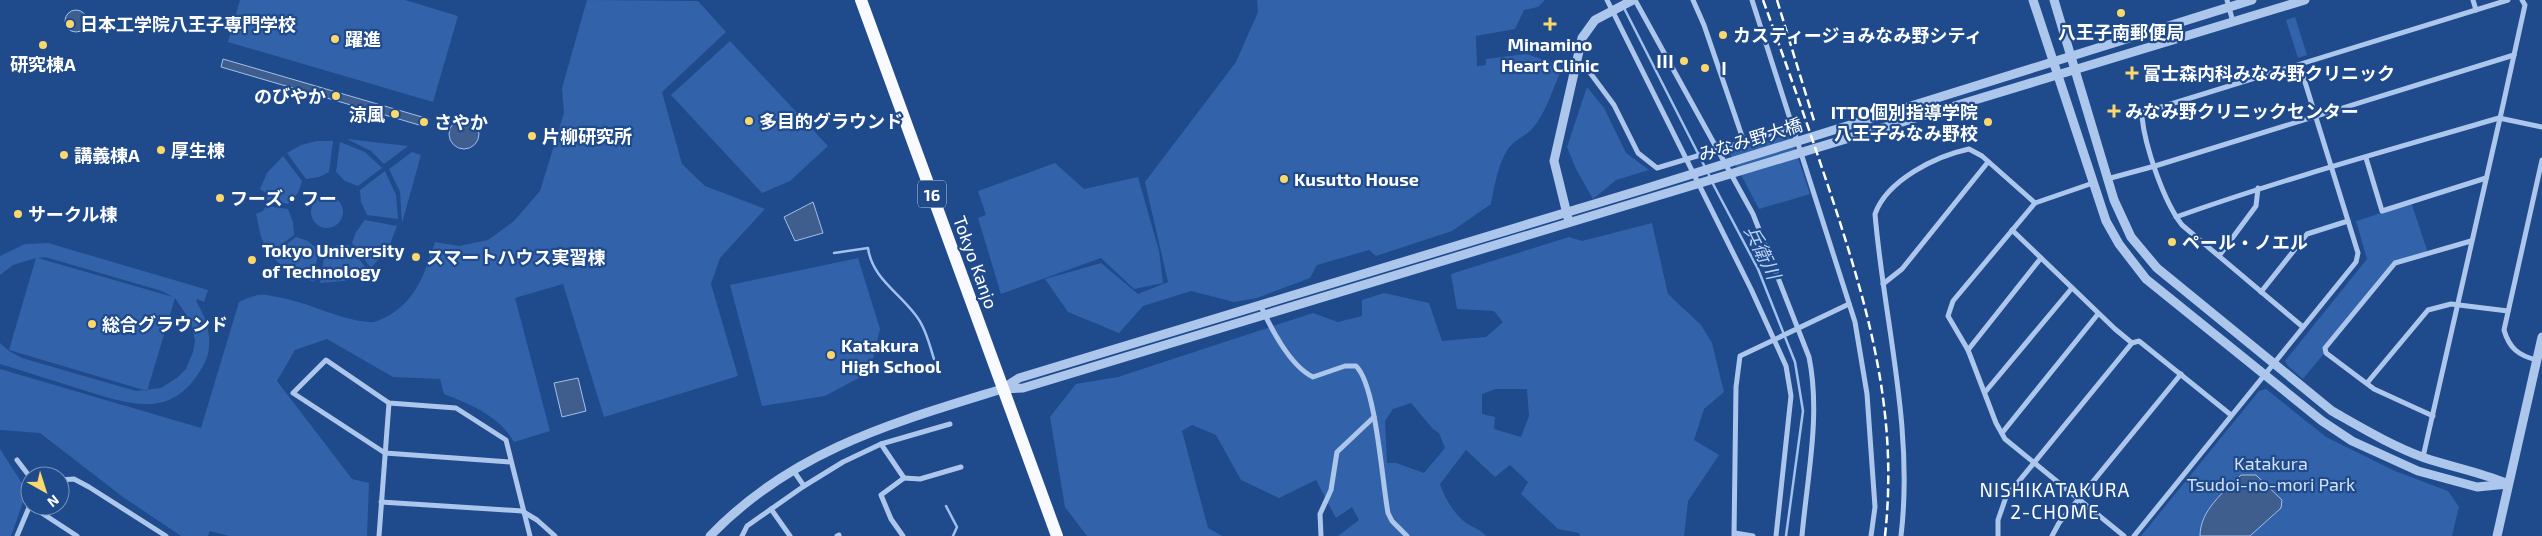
<svg xmlns="http://www.w3.org/2000/svg" width="2542" height="536" font-family="'Exo 2','Noto Sans JP',sans-serif">
	<rect width="100%" height="100%" fill="#1f4a8c"/>
	<g fill="#3263aa" fill-rule="evenodd">
		<polygon points="240,0 405,0 458,16 433,102 228,42"/>
		<path d="M587,0L698,1L726,32L662,92L682,164L705,186L765,209L720,258L711,284L738,376L604,417L563,284L515,298L550,431L514,442C499,416 472,405 444,394L440,379L393,377L327,339L295,350L277,381L352,479L369,483L367,536H229L210,531L208,536H181L123,497L40,433L0,430V369L201,428L239,302C262,291 263,295 287,299C314,305 341,320 369,322C376,323 384,318 390,315C418,297 425,272 435,242L459,246L488,240L514,221L540,191L564,113L562,88Z"/>
		<path d="M1257,0H1545L1538,7L1524,10L1515,29L1476,36L1477,66L1486,65V59L1526,54L1560,65L1562,69C1552,89 1547,112 1532,129C1526,136 1514,140 1508,149C1498,164 1494,187 1491,204L1452,231L1376,256L1369,250L1317,265L1310,278L1257,298L1234,302L1191,291L1143,306L1119,333L1068,312L1045,279L1101,263L1138,294L1168,282L1145,182L1236,62L1258,12Z"/>
		<polygon points="2295,17 2307,55 2298,58 2286,20"/>
		<polygon points="730,41 828,146 790,181 762,193 671,95"/>
		<polygon points="1587,87 1604,108 1626,153 1649,170 1616,180 1593,199 1576,169 1567,147"/>
		<polygon points="1788,135 1791,137 1810,194 1759,209 1729,152"/>
		<polygon points="347,139 408,146 384,164 371,151"/>
		<polygon points="317,141 333,141 329,172 319,177 306,179 287,153 301,145"/>
		<polygon points="340,142 365,152 382,168 358,186 345,181 336,172"/>
		<polygon points="412,152 421,155 402,223 400,192 389,169"/>
		<polygon points="283,156 302,181 298,193 288,204 267,200 266,193 260,189 267,173"/>
		<polygon points="1055,163 1084,189 1138,177 1159,251 1163,283 1134,289 1101,258 1001,294 978,218 986,215 978,191"/>
		<polygon points="385,171 396,195 398,219 367,215 361,202 360,190"/>
		<circle cx="327" cy="212" r="16"/>
		<path d="M2411,202L2428,253L2395,263L2325,348L2326,351L2303,379L2288,366L2285,361L2367,259L2356,221C2375,216 2392,208 2411,202Z"/>
		<polygon points="266,206 288,209 293,222 294,235 269,254 261,237 256,214 263,211"/>
		<polygon points="365,220 397,226 388,249 371,268 352,243 356,232"/>
		<path d="M1652,223L1668,294L1701,325L1712,343L1724,392L1704,409L1694,440L1719,455L1688,501L1684,536H1580L1579,533L1558,529L1521,494L1528,482L1510,465L1495,477L1466,450L1440,484C1444,497 1455,515 1466,523C1474,528 1480,529 1486,536H1338L1359,520L1352,507L1336,518L1316,480L1279,498L1241,480L1216,435L1192,425L1182,431L1208,528L1222,536H1087L1065,507L1050,417L1076,384L1118,377L1313,313L1338,322L1362,316V300L1384,293L1429,303L1442,341L1486,337L1503,322L1494,311L1457,309L1451,274L1569,237L1582,241ZM1496,389H1527L1529,416L1521,437L1494,429L1495,417L1482,414V394ZM1411,403L1433,429L1439,433L1445,448L1424,473L1396,463H1387L1385,421L1393,409Z"/>
		<polygon points="296,237 308,241 318,250 314,282 288,271 271,256"/>
		<path d="M48,243L208,290L204,302L197,299L196,301C208,320 215,346 203,366C172,422 129,404 80,389C53,381 27,372 0,364V343L9,351L22,358L136,391L161,388L178,377L186,369L193,352L195,341L191,322L175,298L147,391L9,350L36,258L13,265L0,275V256L25,244ZM45,257L162,291L173,297L38,258Z"/>
		<polygon points="337,245 349,245 368,271 344,281 320,283 325,251"/>
		<polygon points="858,258 880,329 870,372 825,396 762,406 730,285"/>
		<polygon points="2266,389 2326,437 2395,471 2448,491 2459,507 2452,536 2141,536 2259,391"/>
		<polygon points="0,449 27,491 11,536 0,536"/>
	</g>
	<g fill="#3f5e8e" stroke="#a0c0ee">
		<circle cx="76" cy="21" r="11"/>
		<polygon points="223,59 429,119 426,127 221,67"/>
		<circle cx="464" cy="134" r="15"/>
		<polygon points="813,202 823,233 795,241 784,217"/>
		<polygon points="578,378 586,411 562,417 554,383"/>
		<path d="M2241,475H2256L2282,500L2281,508L2250,536H2200C2200,510 2224,492 2241,475Z"/>
	</g>
	<g fill="none" stroke-linecap="round" stroke-linejoin="round">
		<g stroke="#a0c0ee" stroke-width="2.5">
			<polyline points="1624,8 1710,177"/>
			<polyline points="1712,182 1758,269 1795,362 1803,411 1786,536"/>
			<path d="M834,253L868,248C872,277 897,291 914,313C925,326 929,343 934,359"/>
			<polyline points="946,506 957,527 953,536"/>
		</g>
		<g stroke="#acc6ec" stroke-width="5">
			<polyline points="1607,0 1751,289 1786,366 1791,396 1776,536"/>
			<path d="M1635,0L1753,214L1809,357C1821,415 1807,478 1802,536"/>
			<polyline points="1693,0 1704,25 1744,142"/>
			<polyline points="1752,0 1855,322 1867,394 1875,507 1871,536"/>
			<polyline points="2227,0 2233,22"/>
			<polyline points="2473,0 2476,10"/>
			<polyline points="1575,65 1588,70 1614,105 1638,153 1657,168 1794,127"/>
			<polyline points="2366,158 2382,211 2486,178"/>
			<polyline points="2107,179 2155,166 2514,55"/>
			<polyline points="2093,183 2035,203 1953,301 1948,316 1968,350 1996,423 2005,439 2124,536"/>
			<path d="M2176,217C2280,180 2386,151 2492,120L2499,118L2542,127"/>
			<polyline points="2012,230 2115,329 2132,343 2139,341 2231,415"/>
			<polyline points="2219,256 2256,206 2258,188"/>
			<polyline points="1883,284 1902,269 1988,162"/>
			<polyline points="2261,292 2307,234 2348,221"/>
			<path d="M1260,304C1270,327 1290,366 1313,377L1345,366H1356C1376,385 1382,481 1388,513L1392,521L1407,536"/>
			<path d="M2303,327L2182,225C2164,202 2145,147 2142,117L2145,112L2508,0"/>
			<polyline points="1968,350 2041,258"/>
			<path d="M2537,360C2519,356 2509,348 2504,330L2542,160"/>
			<polyline points="2367,383 2428,310 2451,304 2508,311"/>
			<polyline points="1986,391 2072,288"/>
			<polyline points="2433,416 2374,389 2326,353 2325,348 2395,263 2471,241"/>
			<polyline points="2002,433 2098,314"/>
			<polyline points="881,444 950,424"/>
			<path d="M2423,457C2458,307 2492,156 2525,5L2522,0"/>
			<polyline points="17,460 30,477"/>
			<polyline points="511,462 385,453 293,393 326,360 389,403 456,408 506,440 530,536"/>
			<polyline points="904,478 920,479 961,467"/>
			<polyline points="60,480 74,479 89,487 166,536"/>
			<polyline points="804,486 843,462 881,444 904,478 881,495 891,519 903,536"/>
			<polyline points="381,502 522,511 537,520 555,536"/>
			<polyline points="31,506 77,536"/>
			<polyline points="771,509 790,536"/>
			<polyline points="1735,533 1753,536"/>
			<polyline points="17,536 30,505"/>
			<polyline points="379,536 389,403"/>
			<polyline points="742,536 747,526 804,486 793,470"/>
			<polyline points="837,536 839,535"/>
			<polyline points="1321,536 1320,514 1331,490 1337,452 1374,417"/>
			<polyline points="1734,536 1736,387 1740,356 1849,304"/>
			<path d="M1901,536C1914,427 1884,321 1875,214C1887,180 1936,156 1969,149L1982,156L2035,203"/>
			<polyline points="1998,536 1998,520 2006,497 2132,343"/>
			<polyline points="2052,536 2059,523 2181,374"/>
			<polyline points="2134,536 2356,262 2358,253 2300,66"/>
		</g>
		<g stroke="#acc6ec" stroke-width="9">
			<polyline points="2033,0 2106,221 2119,244 2146,279 2322,421 2352,441 2418,471 2477,487 2508,484"/>
			<path d="M2054,0L2114,200L2131,237L2157,268L2332,411C2362,428 2392,446 2425,458C2452,467 2479,472 2506,483"/>
			<polyline points="1568,218 1554,161 1582,38 1595,20 1633,0"/>
			<polyline points="1003,389 1023,388 2305,0"/>
			<path d="M710,536C793,450 892,423 1002,389L1019,378L1644,189L2252,0"/>
			<polyline points="2497,536 2542,337"/>
		</g>
		<polyline stroke="#f8faff" stroke-width="12" points="861,0 1057,536"/>
		<g stroke="#fff" stroke-width="2.5" stroke-dasharray="9 4" stroke-linecap="butt">
			<path d="M1763,0C1788,69 1812,137 1835,207C1871,318 1898,417 1885,536"/>
			<polyline points="1777,0 1815,124"/>
		</g>
	</g>
	<g fill="#fad86c" stroke="#1f4a8c" stroke-width="2">
		<circle cx="2121" cy="13" r="5"/>
		<circle cx="70" cy="24" r="5"/>
		<path d="M1547.5 16.5h5v5h5v5h-5v5h-5v-5h-5v-5h5z"/>
		<circle cx="1723" cy="35" r="5"/>
		<circle cx="335" cy="39" r="5"/>
		<circle cx="43" cy="45" r="5"/>
		<circle cx="1684" cy="61" r="5"/>
		<circle cx="1705" cy="68" r="5"/>
		<path d="M2129.5 65.5h5v5h5v5h-5v5h-5v-5h-5v-5h5z"/>
		<circle cx="336" cy="96" r="5"/>
		<path d="M2111.5 103.5h5v5h5v5h-5v5h-5v-5h-5v-5h5z"/>
		<circle cx="395" cy="114" r="5"/>
		<circle cx="749" cy="121" r="5"/>
		<circle cx="424" cy="122" r="5"/>
		<circle cx="1988" cy="122" r="5"/>
		<circle cx="532" cy="136" r="5"/>
		<circle cx="161" cy="150" r="5"/>
		<circle cx="64" cy="155" r="5"/>
		<circle cx="1284" cy="179" r="5"/>
		<circle cx="220" cy="198" r="5"/>
		<circle cx="18" cy="214" r="5"/>
		<circle cx="2172" cy="242" r="5"/>
		<circle cx="416" cy="257" r="5"/>
		<circle cx="252" cy="260" r="5"/>
		<circle cx="92" cy="324" r="5"/>
		<circle cx="831" cy="355" r="5"/>
	</g>
	<g text-anchor="middle" dominant-baseline="central" stroke-width="4.5" stroke-linejoin="round" paint-order="stroke">
		<rect fill="#1f4a8c" stroke="#bcc9dc" stroke-width="1" x="918" y="180.5" width="28" height="27" rx="4"/>
		<g font-size="16" font-weight="bold" fill="#fff">
			<text x="932" y="194">16</text>
		</g>
		<g font-size="18" font-weight="bold" fill="#fff" stroke="#1f4a8c" text-anchor="start">
			<text x="80" y="24">日本工学院八王子専門学校</text>
			<text x="2121" y="32" text-anchor="middle">八王子南郵便局</text>
			<text x="1733" y="35">カスティージョみなみ野シティ</text>
			<text x="345" y="39">躍進</text>
			<text x="1550" y="44" text-anchor="middle">Minamino<tspan x="1550" dy="21">Heart Clinic</tspan></text>
			<text x="1674" y="61" text-anchor="end">Ⅲ</text>
			<text x="43" y="64" text-anchor="middle">研究棟A</text>
			<text x="1715" y="68">Ⅰ</text>
			<text x="2143" y="73">富士森内科みなみ野クリニック</text>
			<text x="326" y="96" text-anchor="end">のびやか</text>
			<text x="2125" y="111">みなみ野クリニックセンター</text>
			<text x="1978" y="112" text-anchor="end">ITTO個別指導学院<tspan x="1978" dy="21">八王子みなみ野校</tspan></text>
			<text x="385" y="114" text-anchor="end">涼風</text>
			<text x="759" y="121">多目的グラウンド</text>
			<text x="434" y="122">さやか</text>
			<text x="542" y="136">片柳研究所</text>
			<text x="171" y="150">厚生棟</text>
			<text x="74" y="155">講義棟A</text>
			<text x="1294" y="179">Kusutto House</text>
			<text x="230" y="198">フーズ・フー</text>
			<text x="28" y="214">サークル棟</text>
			<text x="2182" y="242">ペール・ノエル</text>
			<text x="262" y="250">Tokyo University<tspan x="262" dy="21">of Technology</tspan></text>
			<text x="426" y="257">スマートハウス実習棟</text>
			<text x="102" y="324">総合グラウンド</text>
			<text x="841" y="345">Katakura<tspan x="841" dy="21">High School</tspan></text>
		</g>
		<g font-size="18" fill="#fff" stroke="#1f4a8c">
			<text transform="translate(1750 139) rotate(-17)">みなみ野大橋</text>
			<text transform="translate(976 262) rotate(70)">Tokyo Kanjo</text>
		</g>
		<g font-size="18" fill="#d1e1f9" stroke="#1f4a8c">
			<text x="2271" y="463">Katakura<tspan x="2271" dy="21">Tsudoi-no-mori Park</tspan></text>
		</g>
		<g font-size="19" font-style="italic" fill="#b8d0f3" stroke="#1f4a8c">
			<text transform="translate(1763 252) rotate(64)">兵衛川</text>
		</g>
		<g font-size="19" letter-spacing="1" fill="#fff" stroke="#1f4a8c">
			<text x="2055" y="489">NISHIKATAKURA<tspan x="2055" dy="22">2-CHOME</tspan></text>
		</g>
	</g>
	<g transform="translate(45 491) rotate(141)"><circle r="24" fill="#1f4a8c" stroke="#7992ba"/>
	<path d="M0-4L9 19L0 12L-9 19Z" fill="#fad86c"/>
	<text y="-8" font-size="14" font-weight="bold" text-anchor="middle" fill="#ffffff">N</text>
	</g>
</svg>
